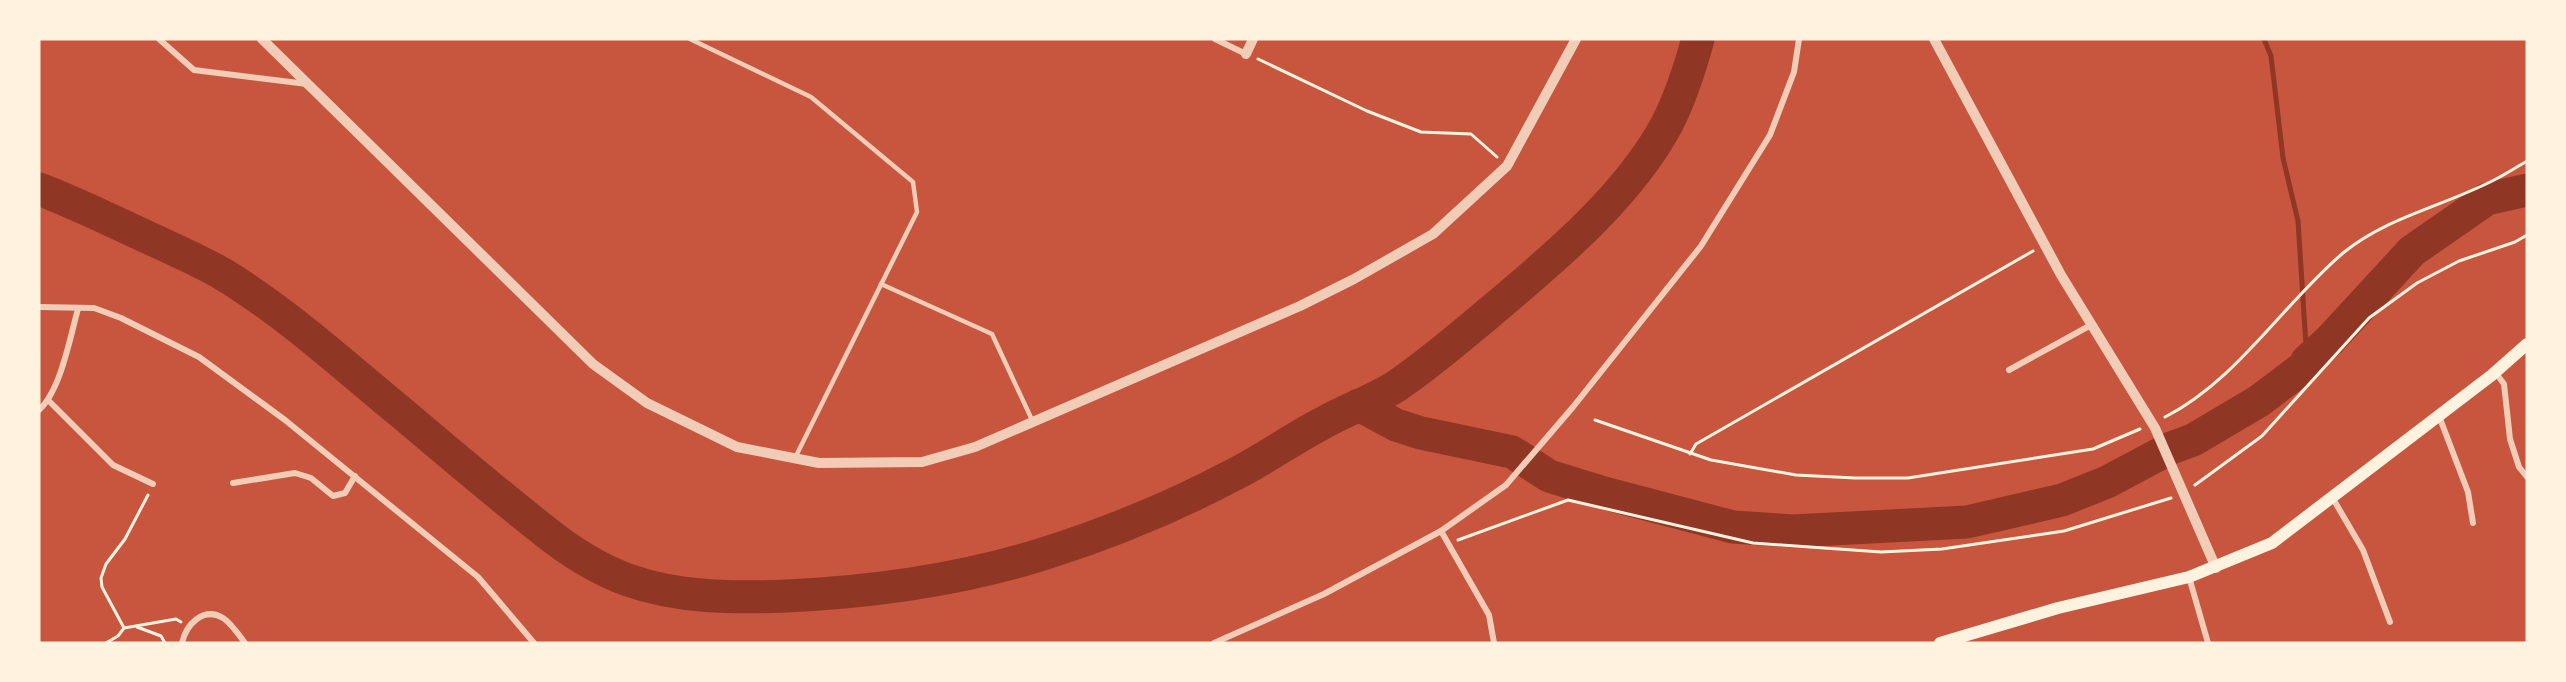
<svg xmlns="http://www.w3.org/2000/svg" width="2566" height="682" font-family="'Sofia Sans Condensed',sans-serif">
	<rect width="100%" height="100%" fill="#c8553d"/>
	<g fill="none" stroke-linecap="round" stroke-linejoin="round">
		<polyline stroke="#8f3625" stroke-width="5" points="2264,39 2271,56 2283,158 2298,221 2307,361"/>
		<g stroke="#8f3625" stroke-width="33">
			<path d="M39,189C76,203 112,221 149,238C173,249 198,260 221,273C286,312 344,366 403,414C449,453 495,492 542,529C569,551 595,568 628,580C678,598 734,598 786,596C873,592 960,580 1043,554C1110,533 1175,506 1237,473C1266,458 1294,438 1323,423C1346,410 1372,401 1395,387C1428,365 1459,338 1489,313C1552,260 1628,197 1667,124C1681,97 1690,68 1698,39"/>
			<polyline points="1359,405 1396,425 1421,433 1512,452 1549,476 1604,493 1733,527 1793,531 1967,522 2062,500 2107,482 2171,448 2193,440 2259,401 2305,366 2307,361 2330,340 2412,251 2487,199 2527,190"/>
		</g>
		<g stroke="#fff3e0" stroke-width="3">
			<polyline points="1258,59 1367,111 1421,132 1471,134 1497,157"/>
			<path d="M2165,417C2237,380 2282,305 2343,253C2388,216 2445,206 2496,179C2506,174 2517,167 2527,161"/>
			<polyline points="1595,420 1711,460 1796,475 1855,478 1908,478 2093,449 2140,429"/>
			<polyline points="1690,454 1696,444 2033,251"/>
			<polyline points="2195,485 2262,436 2369,318 2417,283 2459,261 2515,242 2527,235"/>
			<polyline points="1458,540 1568,500 1753,543 1881,552 1942,549 2064,531 2171,498"/>
			<polyline points="137,627 161,636 165,643"/>
			<polyline points="124,628 102,587 101,578 106,564 125,539 148,495"/>
			<polyline points="106,643 118,636 124,628 176,619 181,622"/>
		</g>
		<g stroke="#f1ccb7" stroke-width="4.5">
			<polyline points="690,39 811,97 913,182 917,212 795,458"/>
			<polyline points="881,284 992,334 1033,422"/>
		</g>
		<g stroke="#f1ccb7" stroke-width="6">
			<polyline points="159,39 194,70 307,84"/>
			<polyline points="1215,39 1246,54"/>
			<polyline points="39,307 94,308 121,318 199,357 285,420 478,577 534,643"/>
			<polyline points="2009,370 2091,325"/>
			<polyline points="2495,372 2504,384 2510,439 2519,467 2527,477"/>
			<polyline points="48,400 113,465 153,484"/>
			<path d="M39,410C61,390 70,337 78,309"/>
			<polyline points="2439,416 2468,492 2473,523"/>
			<polyline points="233,483 295,473 311,478 333,496 345,493 355,476"/>
			<polyline points="2332,497 2363,550 2390,622"/>
			<polyline points="1441,531 1489,615 1494,643"/>
			<polyline points="2189,577 2208,643"/>
			<path d="M182,643C186,625 203,606 223,618C231,623 239,635 245,643"/>
			<polyline points="1214,643 1324,594 1441,531 1506,485 1573,407 1701,246 1770,135 1794,72 1799,39"/>
		</g>
		<g stroke="#f1ccb7" stroke-width="10">
			<polyline points="262,39 593,364 647,403 737,447 819,463 922,462 975,447 1300,306 1354,279 1433,234 1507,166 1576,39"/>
			<polyline points="1934,39 2061,275 2155,428 2216,568"/>
			<polyline points="1246,54 1253,39"/>
		</g>
		<polyline stroke="#fff3e0" stroke-width="12" points="1940,643 2058,608 2189,577 2272,543 2492,375 2527,344"/>
	</g>
	<rect width="2566" height="682" fill="none" stroke="#fff3e0" stroke-width="81"/>
</svg>
